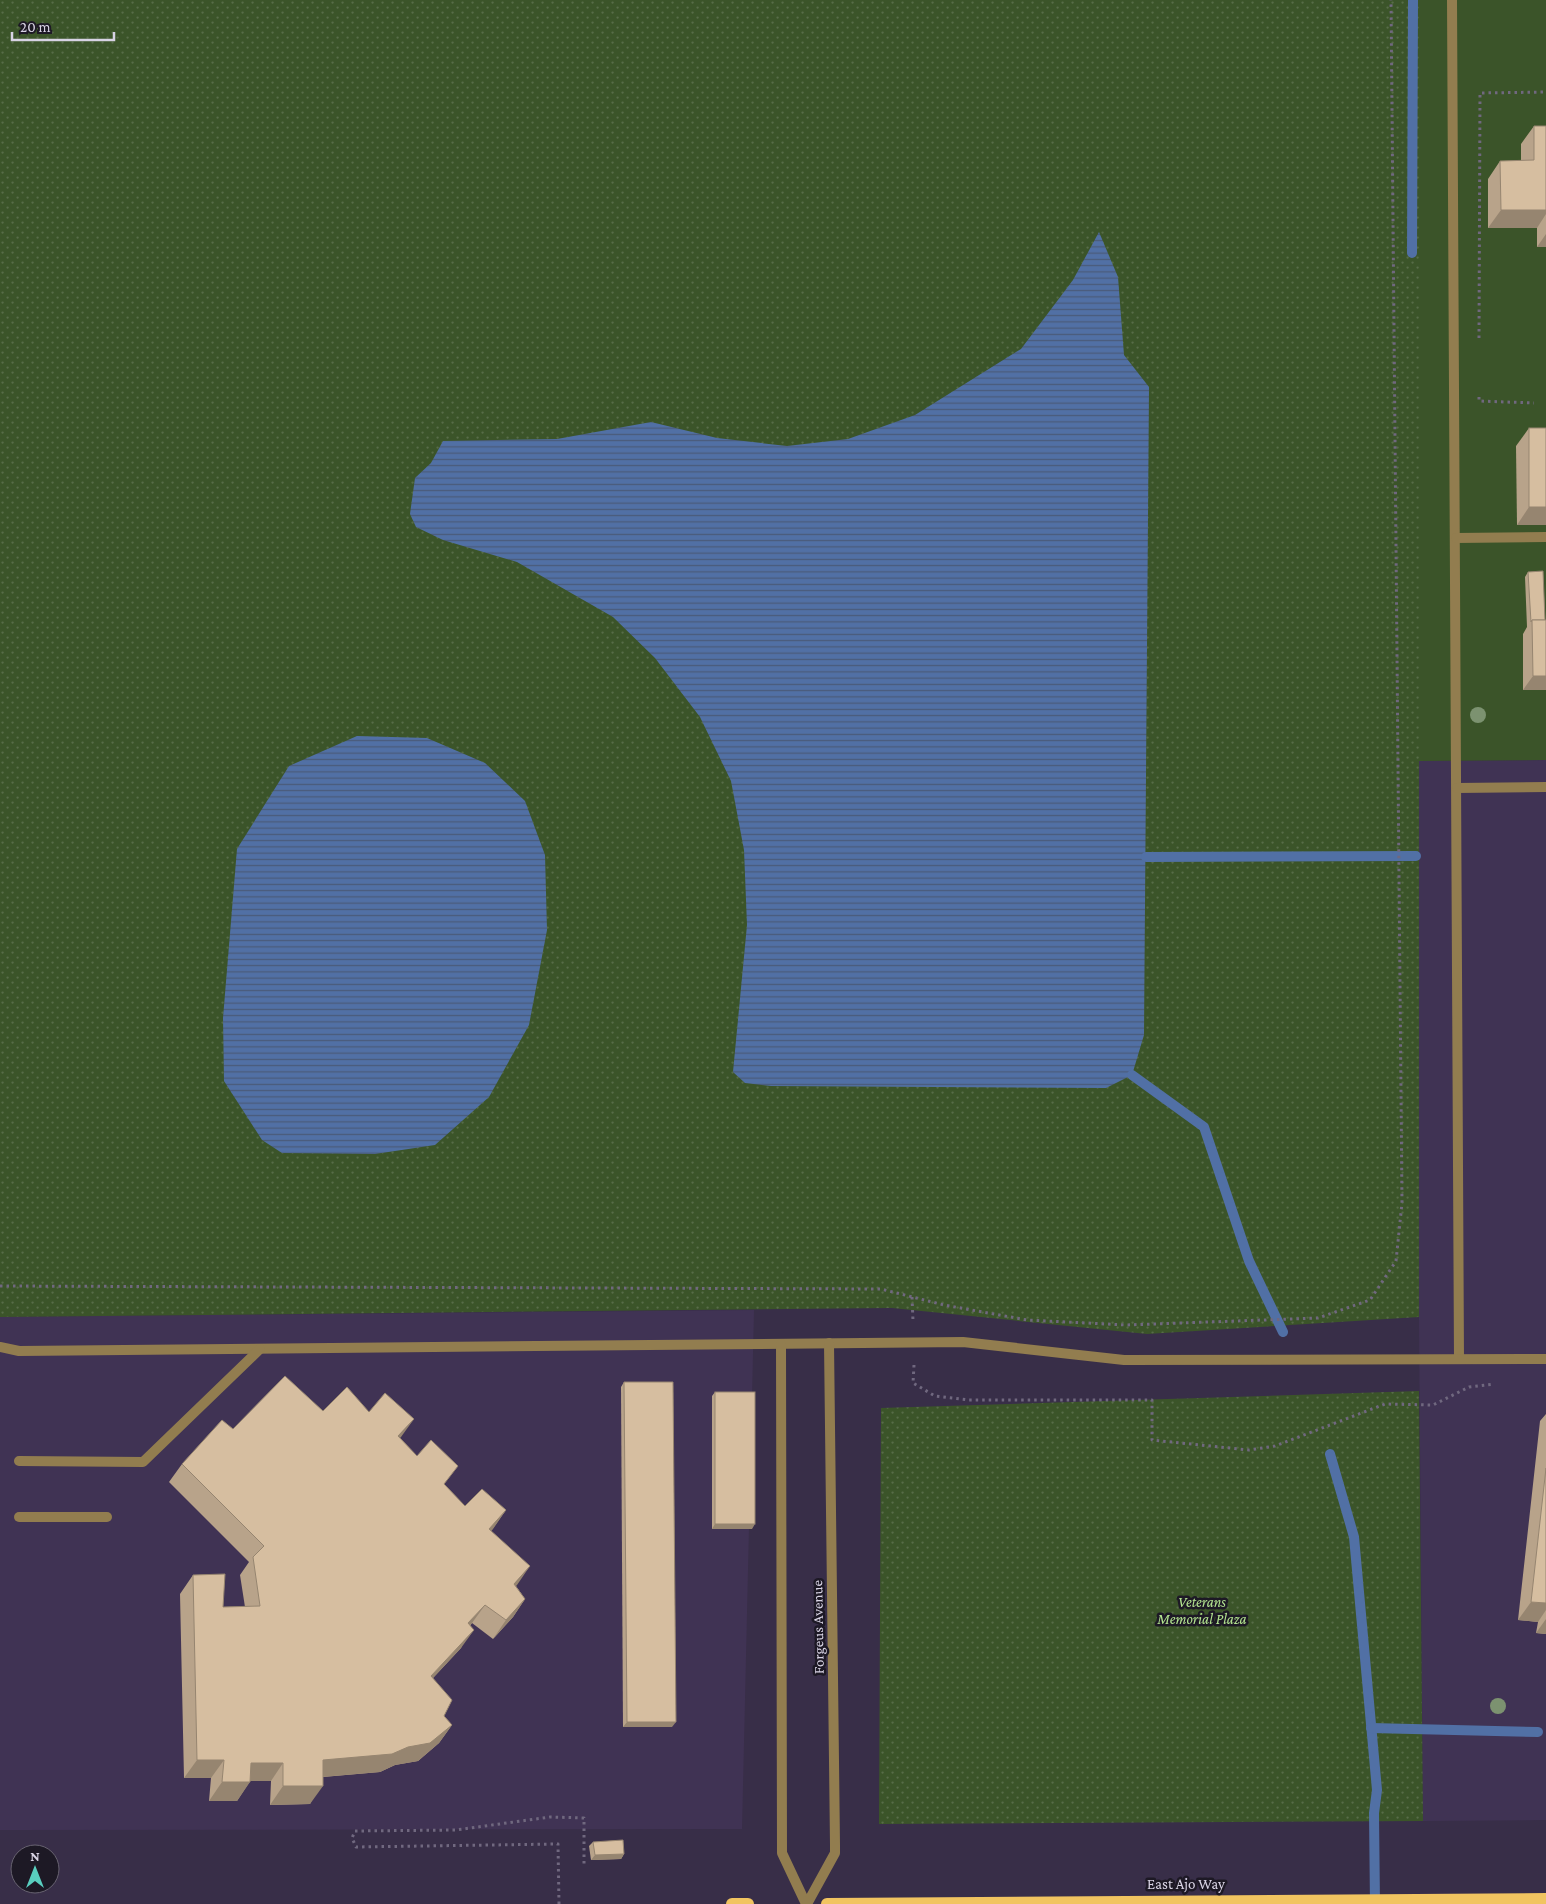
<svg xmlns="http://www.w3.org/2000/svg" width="1546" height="1904" font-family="'Crimson Pro',serif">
	<defs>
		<pattern id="park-dots" width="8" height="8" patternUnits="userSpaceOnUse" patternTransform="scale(1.25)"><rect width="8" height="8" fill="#3b5429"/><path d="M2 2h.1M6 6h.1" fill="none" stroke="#576c48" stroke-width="1.8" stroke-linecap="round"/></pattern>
		<pattern id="water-rules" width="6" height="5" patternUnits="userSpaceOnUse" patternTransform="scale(1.25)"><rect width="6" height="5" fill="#5170a5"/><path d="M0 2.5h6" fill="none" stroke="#4a5a79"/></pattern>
	</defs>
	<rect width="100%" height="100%" fill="#382e48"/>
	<g fill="#403354">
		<polygon points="1546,760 1546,1820 1423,1821 1419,1317 1419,761"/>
		<polygon points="754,1310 742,1829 0,1830 0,1317"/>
	</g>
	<g fill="url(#park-dots)">
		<polygon points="0,0 1419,0 1419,1317 1147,1334 892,1308 0,1317"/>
		<polygon points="1419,1391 1423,1821 879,1824 881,1408"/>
	</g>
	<polygon fill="#3b5429" points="1419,0 1546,0 1546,760 1419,761"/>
	<g fill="url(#water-rules)">
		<polygon points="1099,232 1118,277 1124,355 1149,387 1144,1035 1132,1075 1106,1088 771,1086 745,1083 733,1072 747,925 744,850 731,781 700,717 655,658 613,617 517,562 443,540 416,527 410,514 415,478 431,463 443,441 557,439 651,422 717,438 787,446 848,439 915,415 1021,349 1073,280"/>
		<polygon points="357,736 427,738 485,763 525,801 545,855 547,930 529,1025 489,1097 435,1145 375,1154 282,1153 262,1140 224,1081 223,1018 237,849 289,766"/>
	</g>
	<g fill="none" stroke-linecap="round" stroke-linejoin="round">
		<g stroke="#5170a5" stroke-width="10">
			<polyline points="1412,253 1413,0"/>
			<polyline points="1146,857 1416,856"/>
			<polyline points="1132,1075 1204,1127 1249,1261 1283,1332"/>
			<polyline points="1330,1454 1354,1537 1377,1790 1374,1813 1375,1904"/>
			<polyline points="1371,1728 1538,1732"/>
		</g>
		<g stroke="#70687f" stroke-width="3" stroke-dasharray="2.5 4" stroke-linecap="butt">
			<polyline points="1479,338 1480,93 1546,92"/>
			<polyline points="1479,397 1479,401 1534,403"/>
			<polyline points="0,1286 881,1289 944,1305 1027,1320 1126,1325 1318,1318 1370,1300 1396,1261 1402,1203 1391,0"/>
			<polyline points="912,1297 913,1321"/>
			<polyline points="914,1365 913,1383 935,1396 969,1400 1152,1400 1152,1440 1249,1450 1275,1446 1385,1404 1433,1405 1469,1387 1494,1384"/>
			<polyline points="559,1904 558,1844 356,1847 352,1838 355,1831 456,1830 550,1817 584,1818 584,1865"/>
		</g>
		<g stroke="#927d4f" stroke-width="10">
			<polyline points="1452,0 1459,1359"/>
			<polyline points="1456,538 1546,537"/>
			<polyline points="1457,788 1546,787"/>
			<polyline points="0,1347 19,1351 963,1342 1124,1360 1546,1359"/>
			<polyline points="19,1461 143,1462 260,1349"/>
			<polyline points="19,1517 107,1517"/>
		</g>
		<g stroke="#927d4f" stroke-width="10">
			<polyline points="781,1344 782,1853 806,1904"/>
			<polyline points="807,1904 835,1853 835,1845 829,1343"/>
		</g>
		<g stroke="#f1c460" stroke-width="12">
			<polyline points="732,1904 748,1904"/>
			<polyline points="827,1904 1546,1899"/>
		</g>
	</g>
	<g fill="#7c9270">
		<circle cx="1478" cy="715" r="8"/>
		<circle cx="1498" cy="1706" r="8"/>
	</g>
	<g fill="#b8a38a">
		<polygon points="1534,126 1546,126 1546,247 1537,247 1537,228 1488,228 1488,179 1500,161 1521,161 1521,144"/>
		<polygon points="1529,428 1546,428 1546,525 1517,525 1516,446"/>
		<polygon points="1528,572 1546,690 1523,690 1523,634 1527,627 1525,577"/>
		<polygon points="624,1382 672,1727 623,1727 621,1387"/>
		<polygon points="715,1392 752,1529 712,1529 712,1396"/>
		<polygon points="323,1411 369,1412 400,1438 465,1506 506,1510 491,1531 516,1586 525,1599 513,1617 493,1639 472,1623 470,1626 461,1648 433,1678 444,1716 452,1725 439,1743 418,1761 395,1765 380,1772 323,1777 310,1804 270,1805 271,1781 250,1781 237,1801 209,1801 211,1778 184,1778 180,1594 193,1575 223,1607 245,1607 240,1575 249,1562 169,1482 182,1464 233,1429"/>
		<polygon points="1546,1414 1546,1634 1536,1633 1538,1622 1518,1620 1540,1421"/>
		<polygon points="593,1842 624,1854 621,1859 591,1860 589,1846"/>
	</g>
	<g fill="#968570">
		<polygon points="1501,210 1546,210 1546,214 1537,228 1488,228"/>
		<polygon points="1546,234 1546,247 1537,247"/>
		<polygon points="1529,507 1546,507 1546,525 1517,525"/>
		<polygon points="1533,676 1546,676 1546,690 1523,690"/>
		<polygon points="414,1419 401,1437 385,1454 398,1436"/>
		<polygon points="506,1510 493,1529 476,1547 489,1529"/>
		<polygon points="715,1524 755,1524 752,1529 712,1529"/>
		<polygon points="530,1566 517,1585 501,1602 514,1584"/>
		<polygon points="525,1599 513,1617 493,1639 506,1620"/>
		<polygon points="1531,1602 1546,1603 1546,1610 1538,1622 1518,1620"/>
		<polygon points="485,1605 472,1623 455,1642 468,1623"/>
		<polygon points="1546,1619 1546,1634 1536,1633"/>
		<polygon points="474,1630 461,1648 418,1694 431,1676"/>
		<polygon points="627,1722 676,1722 672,1727 623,1727"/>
		<polygon points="452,1725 439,1743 418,1761 395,1765 380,1772 310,1778 323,1760"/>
		<polygon points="197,1760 224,1760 211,1778 184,1778"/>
		<polygon points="251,1763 283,1763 271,1781 239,1781"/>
		<polygon points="222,1782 250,1782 237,1801 209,1801"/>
		<polygon points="283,1786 323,1786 310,1804 270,1805"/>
		<polygon points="624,1854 621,1859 591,1860 595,1855"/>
	</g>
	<g fill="#d6bea0" stroke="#968570">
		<polygon points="1534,126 1546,126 1546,210 1501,210 1500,161 1534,160"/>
		<rect x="1529" y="428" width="17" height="79"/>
		<polygon points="1543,571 1545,620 1532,620 1531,622 1528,572"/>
		<polygon points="1532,620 1546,620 1546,676 1533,676"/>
		<polygon points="285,1376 323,1411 347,1387 369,1412 385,1393 414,1419 398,1436 417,1456 431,1440 458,1466 444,1484 465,1506 482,1489 506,1510 489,1529 530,1566 514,1584 525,1599 506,1620 485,1605 468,1623 474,1630 431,1676 452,1700 444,1716 452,1725 430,1743 408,1747 392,1754 323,1760 323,1786 283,1786 283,1763 251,1763 250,1782 222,1782 224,1760 197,1760 193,1575 225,1574 223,1607 260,1606 253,1557 264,1546 182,1464 222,1420 233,1429"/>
		<polygon points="624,1382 673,1382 676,1722 627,1722"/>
		<rect x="715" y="1392" width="40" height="132"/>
		<polygon points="1546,1468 1546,1603 1531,1602"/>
		<polygon points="623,1840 624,1854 595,1855 593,1842"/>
	</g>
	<g text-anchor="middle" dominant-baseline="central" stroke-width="5" stroke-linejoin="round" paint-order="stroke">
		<g font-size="15" font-style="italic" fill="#b3e490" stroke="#1d1925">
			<text x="1202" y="1602">Veterans<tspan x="1202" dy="17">Memorial Plaza</tspan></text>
		</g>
		<g font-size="15" fill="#d8d3e4" stroke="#1d1925">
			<text transform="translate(818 1627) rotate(-91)">Forgeus Avenue</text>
			<text x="1186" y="1884">East Ajo Way</text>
		</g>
	</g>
	<g transform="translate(35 1869)"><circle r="24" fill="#1d1925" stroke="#686371"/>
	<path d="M0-4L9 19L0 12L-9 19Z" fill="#59cebf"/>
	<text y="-8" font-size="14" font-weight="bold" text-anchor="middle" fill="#d8d3e4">N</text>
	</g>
	<path d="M12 32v8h102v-8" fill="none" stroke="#d8d3e4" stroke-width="2.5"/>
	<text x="20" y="32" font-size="15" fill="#d8d3e4" stroke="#1d1925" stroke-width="4" paint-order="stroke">20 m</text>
</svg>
